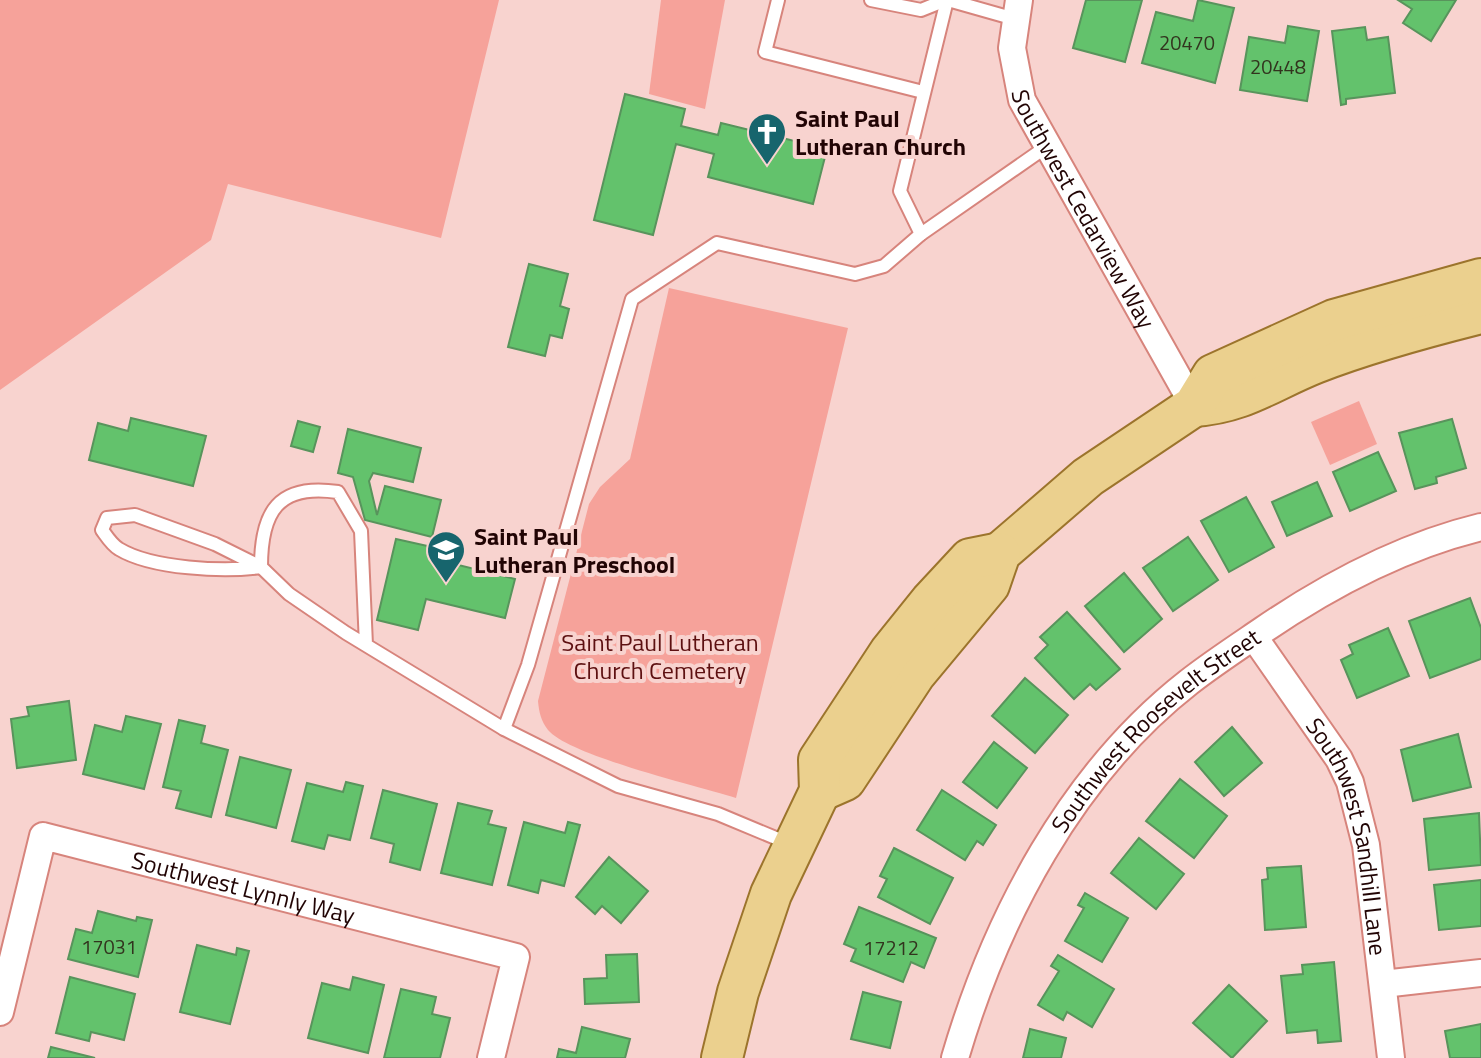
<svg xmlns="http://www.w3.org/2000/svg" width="1481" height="1058" font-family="'Titillium Web',sans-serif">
	<rect width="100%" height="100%" fill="#f8d3cf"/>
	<g fill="#f6a29a">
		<polygon points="0,0 499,0 441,238 228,184 211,240 0,390"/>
		<polygon points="661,0 725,0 705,109 649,94"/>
		<path d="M669,288L848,328L736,798C698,786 570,756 548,730C541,721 539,712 538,701L589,504L600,487L630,459Z"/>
		<polygon points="1359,401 1377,444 1330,465 1311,422"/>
	</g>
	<g fill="#63c26c" stroke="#58945c" stroke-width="2">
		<polygon points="1086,0 1142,0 1125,62 1073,48"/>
		<polygon points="1198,0 1234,8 1215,83 1142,63 1156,12 1193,21"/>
		<polygon points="1398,0 1456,0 1431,41 1403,23 1412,9"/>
		<polygon points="1288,26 1319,31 1307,101 1240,90 1249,37 1285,43"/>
		<polygon points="1365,27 1367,40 1388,37 1395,93 1346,99 1346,104 1341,105 1332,31"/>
		<polygon points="625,94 685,109 681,126 718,135 721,123 827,149 813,204 708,177 714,154 676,144 653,235 594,220"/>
		<polygon points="529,264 568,274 560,306 569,309 562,338 550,335 545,356 508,347"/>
		<polygon points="131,418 206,436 193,486 89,460 98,423 128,431"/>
		<polygon points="1452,419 1466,468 1436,477 1437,483 1415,489 1399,433"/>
		<polygon points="298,421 320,427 313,452 291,446"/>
		<polygon points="348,429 421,448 413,482 373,473 369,481 377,515 385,486 441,500 432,537 365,520 353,477 338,473"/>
		<polygon points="1378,452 1396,491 1350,511 1333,472"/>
		<polygon points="1317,482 1332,516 1287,536 1272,502"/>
		<polygon points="1246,497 1274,547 1229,572 1201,521"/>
		<polygon points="1188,537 1218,580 1173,611 1143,568"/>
		<polygon points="396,539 432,547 430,558 515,579 505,618 426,599 418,630 377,620"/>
		<polygon points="1124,573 1162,619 1124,652 1085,606"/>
		<polygon points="1470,598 1481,628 1481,659 1430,678 1409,621"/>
		<polygon points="1067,612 1120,669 1096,690 1090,684 1074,699 1035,658 1048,645 1040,637"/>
		<polygon points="1388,628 1409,676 1357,698 1341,660 1353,654 1349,645"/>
		<polygon points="1025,678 1068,715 1035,753 992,716"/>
		<polygon points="69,701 76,760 17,768 11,719 29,716 27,707"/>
		<polygon points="126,716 161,724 144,789 83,774 95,725 122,732"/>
		<polygon points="179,720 205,726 201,743 228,750 211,817 176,808 181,791 163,787"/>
		<polygon points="1232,727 1262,763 1224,796 1195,762"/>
		<polygon points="1458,734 1471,787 1413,801 1401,750"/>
		<polygon points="994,742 1027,768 997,808 963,782"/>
		<polygon points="240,757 291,770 276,828 226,815"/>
		<polygon points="1180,779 1227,816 1194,858 1146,821"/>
		<polygon points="346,782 363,786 350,840 328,835 324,849 292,841 307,783 343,792"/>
		<polygon points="383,790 437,804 420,870 390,862 394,844 371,838"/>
		<polygon points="942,790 996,825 983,845 977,841 965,860 917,830"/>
		<polygon points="458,803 492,811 488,824 506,828 492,885 441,873"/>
		<polygon points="1479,813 1481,865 1429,870 1424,819"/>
		<polygon points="524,822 565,833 568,822 580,825 564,886 541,880 538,893 508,885"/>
		<polygon points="1139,838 1184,874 1156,909 1111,873"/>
		<polygon points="894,848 953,878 930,924 878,897 887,879 880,876"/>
		<polygon points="609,857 648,891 621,923 602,906 595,914 576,897"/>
		<polygon points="1301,866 1306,927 1265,930 1262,880 1268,879 1267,868"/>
		<polygon points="1481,880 1481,926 1439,930 1434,885"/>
		<polygon points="1085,893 1128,918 1102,962 1065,941 1084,908 1078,905"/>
		<polygon points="859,907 936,938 924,968 911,962 903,982 851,961 856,949 844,944"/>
		<polygon points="98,911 136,921 137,917 152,920 138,977 68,959 76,929 92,933"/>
		<polygon points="197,945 236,955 237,948 249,951 230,1024 180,1012"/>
		<polygon points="637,954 639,1002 585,1004 584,979 607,978 606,955"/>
		<polygon points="1058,955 1114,989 1092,1027 1067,1012 1063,1020 1038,1005 1059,971 1051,966"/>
		<polygon points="1334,962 1341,1041 1318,1043 1317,1030 1287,1033 1281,976 1303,974 1302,965"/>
		<polygon points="70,977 135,994 124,1040 91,1032 89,1041 56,1033"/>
		<polygon points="353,977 384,985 368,1053 308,1038 322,983 350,990"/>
		<polygon points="1229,985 1267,1021 1232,1058 1193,1023"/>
		<polygon points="401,989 436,997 432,1014 450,1018 440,1058 384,1058"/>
		<polygon points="863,992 901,1002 890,1048 851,1039"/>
		<polygon points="1481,1024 1481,1058 1450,1058 1445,1031"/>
		<polygon points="582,1027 630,1039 625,1058 557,1058 559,1049 576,1053"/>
		<polygon points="1030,1029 1066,1038 1061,1058 1023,1058"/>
		<polygon points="51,1047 95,1058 48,1058"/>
	</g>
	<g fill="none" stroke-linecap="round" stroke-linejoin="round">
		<g stroke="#d7847c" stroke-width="16">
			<g id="lane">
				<polyline points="778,0 765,52 923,92"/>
				<polyline points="871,0 921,10 946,0"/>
				<polyline points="948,0 1015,19"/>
				<polyline points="921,234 900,191 947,0"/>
				<path d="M135,515L215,544L261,567C224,572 152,569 119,549C112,545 107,537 102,530L107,518Z"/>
				<path d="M366,645L361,531L338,492C278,483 261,512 261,567L289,594L346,633L504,729L618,786L718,814L790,844"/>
				<polyline points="504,729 528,665 632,299 717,243 855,274 884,266 921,234 1046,147"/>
			</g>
		</g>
		<g stroke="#d7847c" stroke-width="30">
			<g id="street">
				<path id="s1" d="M1019,0L1012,48L1022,100L1194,406"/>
				<path id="s2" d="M1254,637L1339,759L1350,782L1366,845L1391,1058"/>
				<polyline points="1383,984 1481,973"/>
				<path id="s3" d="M0,1012L43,836L516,957L491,1058"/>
				<path id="s4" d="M955,1058C996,918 1071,774 1189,682C1212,664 1238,647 1263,630C1329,585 1403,546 1481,527"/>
			</g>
		</g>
		<g stroke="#9c742c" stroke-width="44">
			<g id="primary">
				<path d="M1194,406C1243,403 1270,381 1315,363C1369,342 1425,327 1481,313"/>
				<polyline points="820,791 845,780 915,674 989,585 1000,553 1088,477 1194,406 1213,375 1334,320 1481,279"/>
				<polyline points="722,1058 738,992 771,894 820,791 819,760 890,652 931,601 970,559 1000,553"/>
			</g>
		</g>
		<use href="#lane" stroke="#fff" stroke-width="12"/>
		<use href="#street" stroke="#fff" stroke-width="26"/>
		<use href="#primary" stroke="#ebd08e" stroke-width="40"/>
	</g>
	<defs>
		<g id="church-pin" transform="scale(2)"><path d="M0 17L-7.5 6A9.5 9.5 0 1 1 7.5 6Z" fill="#17656d" stroke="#f8d3cf"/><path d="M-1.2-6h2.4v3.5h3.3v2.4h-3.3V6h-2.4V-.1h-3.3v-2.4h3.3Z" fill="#fff"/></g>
		<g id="school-pin" transform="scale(2)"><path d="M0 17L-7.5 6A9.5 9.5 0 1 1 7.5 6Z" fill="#17656d" stroke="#f8d3cf"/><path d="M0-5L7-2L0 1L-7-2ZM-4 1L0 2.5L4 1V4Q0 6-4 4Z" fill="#fff"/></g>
	</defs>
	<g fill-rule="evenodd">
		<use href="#church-pin" x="767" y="132"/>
		<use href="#school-pin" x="446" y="550"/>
	</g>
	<g text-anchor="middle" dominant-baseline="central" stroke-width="8" stroke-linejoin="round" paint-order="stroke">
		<g font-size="20" fill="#32341e">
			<text x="1187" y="42">20470</text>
			<text x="1278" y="66">20448</text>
			<text x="109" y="946">17031</text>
			<text x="891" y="947">17212</text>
		</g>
		<g font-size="24" font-weight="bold" fill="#210404" stroke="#f8d3cf" text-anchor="start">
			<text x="795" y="118">Saint Paul<tspan x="795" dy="28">Lutheran Church</tspan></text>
			<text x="474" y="536">Saint Paul<tspan x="474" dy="28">Lutheran Preschool</tspan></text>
		</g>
		<g font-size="24" fill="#210404" stroke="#f8d3cf">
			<text stroke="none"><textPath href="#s1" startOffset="226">Southwest Cedarview Way</textPath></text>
			<text stroke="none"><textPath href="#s4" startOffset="392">Southwest Roosevelt Street</textPath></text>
			<text stroke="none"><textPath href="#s2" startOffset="226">Southwest Sandhill Lane</textPath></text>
			<text stroke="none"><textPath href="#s3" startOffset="388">Southwest Lynnly Way</textPath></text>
		</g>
		<g font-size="24" fill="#5d1011" stroke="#f8d3cf">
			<text x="660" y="642">Saint Paul Lutheran<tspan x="660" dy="28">Church Cemetery</tspan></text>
		</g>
	</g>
</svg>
